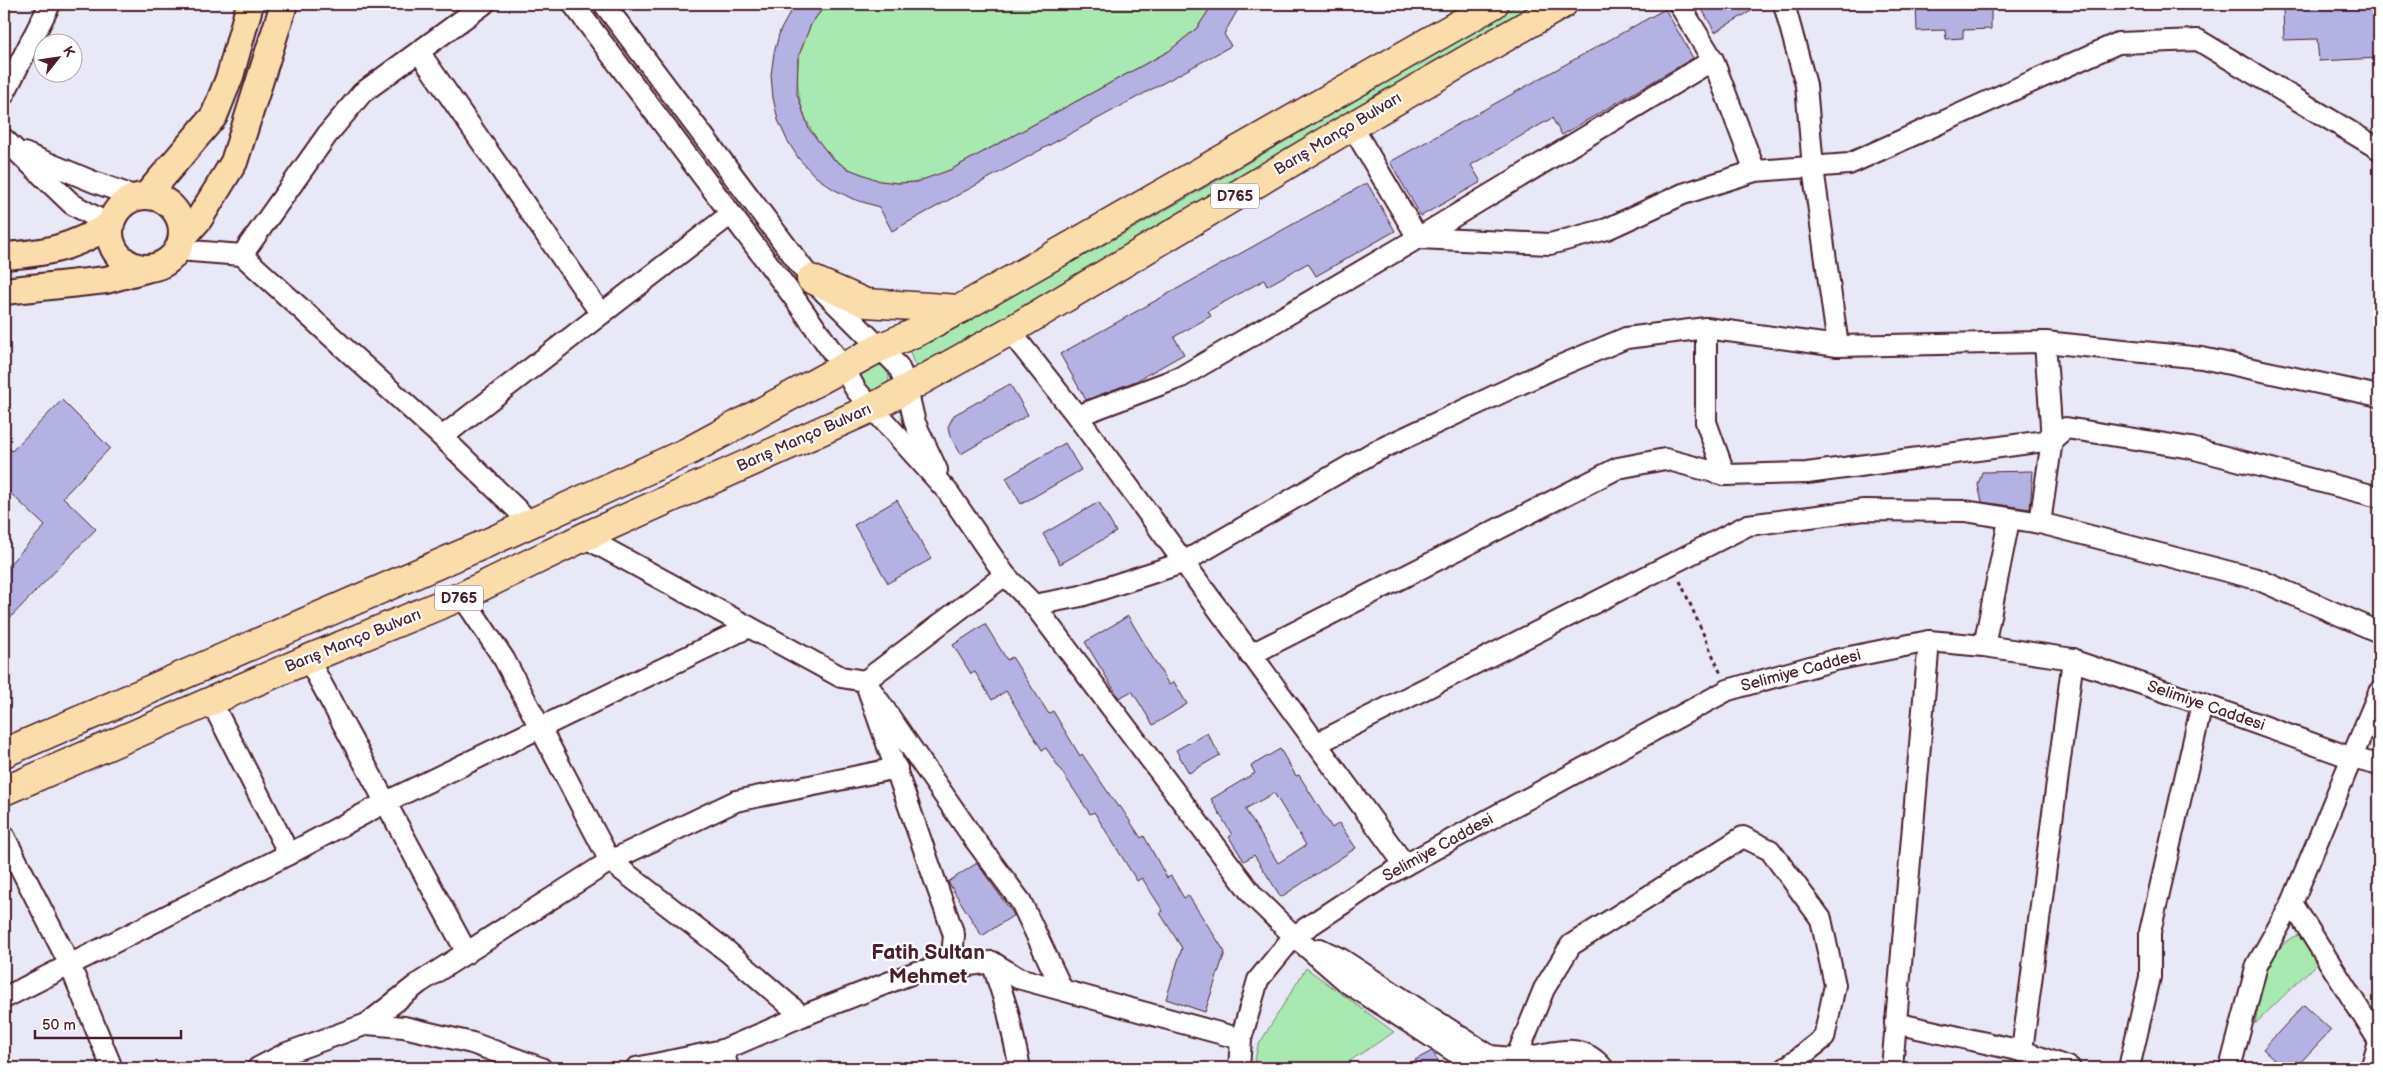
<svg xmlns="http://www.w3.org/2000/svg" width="2383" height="1072" font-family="'Balsamiq Sans',sans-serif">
	<rect width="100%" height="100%" fill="#e8e8f7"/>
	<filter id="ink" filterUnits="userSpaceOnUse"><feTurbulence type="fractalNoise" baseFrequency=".02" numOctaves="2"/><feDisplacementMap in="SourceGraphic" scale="10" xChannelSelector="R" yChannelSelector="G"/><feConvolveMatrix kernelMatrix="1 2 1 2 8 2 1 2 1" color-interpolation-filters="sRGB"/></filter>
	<g filter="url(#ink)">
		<g fill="#a8e9b1" stroke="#79846e">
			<path d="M828,4H1213L1197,28L1169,51L950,170C933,178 917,183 899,183C808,182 763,66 828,4Z"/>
			<path d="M1520,4H1548L920,371L913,361L909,349C1118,243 1318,121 1520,4Z"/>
			<polygon points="874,363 884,367 889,376 888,386 872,396 858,375"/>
			<path d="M2301,934L2319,961L2255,1024C2261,994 2266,944 2301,934Z"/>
			<polygon points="1306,968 1394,1032 1339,1068 1253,1068 1258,1046"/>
		</g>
		<g fill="#b4b2e3" stroke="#4a1f2b" fill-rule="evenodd">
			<polygon points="795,4 826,4 811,24 798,58 797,94 809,129 831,157 846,168 880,181 898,183 916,182 950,170 1169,51 1197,28 1213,4 1241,4 1224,34 1231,46 892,231 879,207 853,199 833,189 815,176 799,159 787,140 778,120 773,98 771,75 774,53 780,31"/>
			<polygon points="1699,4 1763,4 1715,32"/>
			<polygon points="1916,4 1991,4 1991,29 1963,30 1963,38 1946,39 1945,30 1917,31"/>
			<polygon points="2316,4 2379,4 2379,58 2319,61 2317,39 2284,40 2283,8 2316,7"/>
			<polygon points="1665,9 1693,58 1562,135 1552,118 1471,165 1481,182 1421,216 1390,162"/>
			<polygon points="1367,183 1395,231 1316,276 1308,263 1267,286 1264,280 1208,311 1211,316 1174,337 1184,354 1136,381 1086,400 1060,354"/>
			<polygon points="1010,384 1028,415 961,454 950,436 948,427 954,415"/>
			<polygon points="62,400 110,448 63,497 96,529 4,624 4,570 45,526 4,487 4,443 12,451"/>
			<polygon points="1065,443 1081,470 1021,504 1006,478"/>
			<polygon points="2033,471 2030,509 1982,502 1978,485 1982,472"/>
			<polygon points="897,500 931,559 888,583 854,525"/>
			<polygon points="1099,502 1116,532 1060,564 1043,534"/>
			<polygon points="1128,616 1169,685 1174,682 1187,704 1153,725 1132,691 1119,698 1085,642"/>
			<polygon points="985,624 1007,660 1012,657 1049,714 1053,711 1080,756 1082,754 1118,807 1120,806 1141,838 1144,836 1167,878 1171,876 1184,898 1188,895 1225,952 1205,1012 1166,999 1182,948 1160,913 1163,911 1142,878 1137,881 1094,812 1090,814 1046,748 1042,750 1006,691 992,700 975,672 971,674 953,645"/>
			<polygon points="1207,733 1220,755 1189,773 1176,750"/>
			<path d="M1280,749L1296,776L1299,775L1332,828L1339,823L1356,848L1281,897L1254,855L1244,861L1229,837L1232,835L1211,799L1255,773L1251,766ZM1274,793L1306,845L1278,863L1245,809Z"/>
			<polygon points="977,863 1014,915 982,936 948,882"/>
			<polygon points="2304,1005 2331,1030 2295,1068 2284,1068 2263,1049"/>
			<polygon points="1432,1051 1443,1068 1400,1068"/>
		</g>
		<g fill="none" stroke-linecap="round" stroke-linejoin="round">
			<g stroke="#4a1f2b" stroke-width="24">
				<g id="minor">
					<polyline points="573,4 795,299 843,367 856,390 948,492 1005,575 1034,605 1254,897 1294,936 1348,983 1480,1068"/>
					<polyline points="604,4 811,279 898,366 905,381 915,423 937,470"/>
					<polyline points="1679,4 1713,60"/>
					<polyline points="1784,4 1806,85 1813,168 1838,346"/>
					<polyline points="419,52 601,314"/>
					<polyline points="4,94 50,4"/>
					<polyline points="1352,126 1418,238 1550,244 1607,229 1683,194 1755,171"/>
					<polyline points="4,139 72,204 110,225"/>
					<polyline points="24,153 94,182 136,197"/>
					<polyline points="178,250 242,255 442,437 530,522"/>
					<polyline points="242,255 327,135 362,93 484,4"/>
					<polyline points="1706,328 1706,422 1725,475"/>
					<polyline points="1010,331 1077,416 1181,377 1418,238 1713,60 1755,171 1849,164 2118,43 2198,40 2379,149"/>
					<polyline points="1077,416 1405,865"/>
					<polyline points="442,437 731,214"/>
					<polyline points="2040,523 2052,440 2045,342"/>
					<polyline points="584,537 841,677 865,681 972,836 1021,902 1062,989"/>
					<polyline points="462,596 504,659 610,861 728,952 802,1016"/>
					<polyline points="1034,605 1081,596 1182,563 1374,452 1550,370 1626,338 1706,328 1838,346 2045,342 2202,358 2379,396"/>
					<polyline points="1984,646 2009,520"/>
					<polyline points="1250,655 1618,468 1665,459 1725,475 1807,473 2052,440 2066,428 2191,448 2379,497"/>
					<polyline points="308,659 467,953"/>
					<polyline points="211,701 289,854"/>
					<polyline points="1316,744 1748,525 1864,510 1965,511 2040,523 2257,579 2379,632"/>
					<polyline points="4,836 69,963 112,1068"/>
					<polyline points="2292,903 2379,1041"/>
					<path d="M1320,949L1341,959L1490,1056C1499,1057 1508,1058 1517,1058C1550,1057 1577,1037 1603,1068"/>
					<polyline points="992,962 1008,1012 1020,1068"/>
					<polyline points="951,967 954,935 865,681 1005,575"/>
					<polyline points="4,998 289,854 386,802 749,627"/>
					<polyline points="1895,1023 2022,1051 2070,1068"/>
					<polyline points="367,1024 419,983 610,861 736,801 897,768"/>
					<polyline points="723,1050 728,1068"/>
					<polyline points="2022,1051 2073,659"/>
					<polyline points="258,1068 287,1053 367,1024 404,1027 472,1043 541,1068"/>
					<polyline points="636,1068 723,1050 802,1016 916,972 992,962 1018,978 1241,1039"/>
					<polyline points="1239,1068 1241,1039 1258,980 1294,936 1371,885 1405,865 1728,690 1835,660 1929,641 1984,646 2073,659 2074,661 2202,704 2352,758 2379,765"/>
					<polyline points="1512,1068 1544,989 1571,945 1743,837 1770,850 1821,919 1835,985 1824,1038 1786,1068"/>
					<polyline points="1892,1068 1929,641"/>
					<polyline points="2129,1068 2150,977 2150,932 2202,704"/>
					<polyline points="2230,1068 2257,965 2292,903 2379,692"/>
					<polyline points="2371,1068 2379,1043"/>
				</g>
			</g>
			<g stroke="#4a1f2b" stroke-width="30">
				<g id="major">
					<polyline points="147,195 214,116 230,76 250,4"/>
					<circle cx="146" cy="232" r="36"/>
					<polyline points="182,238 199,219 234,162 284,4"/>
					<path d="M4,256C48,253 71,248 110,225"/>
					<polyline points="4,291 106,280 146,269"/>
				</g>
			</g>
			<g stroke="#4a1f2b" stroke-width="31">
				<g id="highway">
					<polyline points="811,279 866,303 960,309"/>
					<polyline points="4,753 494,540 689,451 879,348 917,332 960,309 1494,4"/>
					<polyline points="4,791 308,659 462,596 584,537 872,408 1010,331 1352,126 1563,4"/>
				</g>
			</g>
			<polyline stroke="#4a1f2b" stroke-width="3" stroke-dasharray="4 4" stroke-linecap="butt" points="1680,581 1721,674"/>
			<use href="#minor" stroke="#fff" stroke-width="20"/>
			<use href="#major" stroke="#fbddab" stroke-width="26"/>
			<use href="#highway" stroke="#fbddab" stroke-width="28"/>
		</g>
	</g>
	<g text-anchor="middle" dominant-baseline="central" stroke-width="4.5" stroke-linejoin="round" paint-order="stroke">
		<g fill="#fff" stroke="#80626b" stroke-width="1">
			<rect x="1211" y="183.5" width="48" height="25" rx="4"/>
			<rect x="435" y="585.5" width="48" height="25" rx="4"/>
		</g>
		<g font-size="15" font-weight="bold" fill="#4a1f2b">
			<text x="1235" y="196">D765</text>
			<text x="459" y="598">D765</text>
		</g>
		<g font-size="16" fill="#4a1f2b" stroke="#fff">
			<text transform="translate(1338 134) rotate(-31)">Barış Manço Bulvarı</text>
			<text transform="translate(804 438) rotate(-24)">Barış Manço Bulvarı</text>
			<text transform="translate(353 641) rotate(-22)">Barış Manço Bulvarı</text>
			<text transform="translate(1801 671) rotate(-15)">Selimiye Caddesi</text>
			<text transform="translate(2206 706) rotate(19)">Selimiye Caddesi</text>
			<text transform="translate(1438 848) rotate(-29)">Selimiye Caddesi</text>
		</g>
		<g font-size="21" font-weight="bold" fill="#4a1f2b" stroke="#fff">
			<text x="928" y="952">Fatih Sultan<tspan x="928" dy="24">Mehmet</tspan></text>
		</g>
	</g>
	<rect width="2383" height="1072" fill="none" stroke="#fff" stroke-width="20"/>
	<rect x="10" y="10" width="2363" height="1052" fill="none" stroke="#4a1f2b" stroke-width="2" filter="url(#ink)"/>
	<g transform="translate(58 58) rotate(60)"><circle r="24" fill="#ffffff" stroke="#b7a5aa"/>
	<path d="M0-4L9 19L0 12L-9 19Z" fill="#4a1f2b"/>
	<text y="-8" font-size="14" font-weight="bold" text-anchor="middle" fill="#4a1f2b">K</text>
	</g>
	<path d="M35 1030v8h146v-8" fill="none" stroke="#4a1f2b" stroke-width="2.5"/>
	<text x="42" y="1030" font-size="15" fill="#4a1f2b" stroke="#ffffff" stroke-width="4" paint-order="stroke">50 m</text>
</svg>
